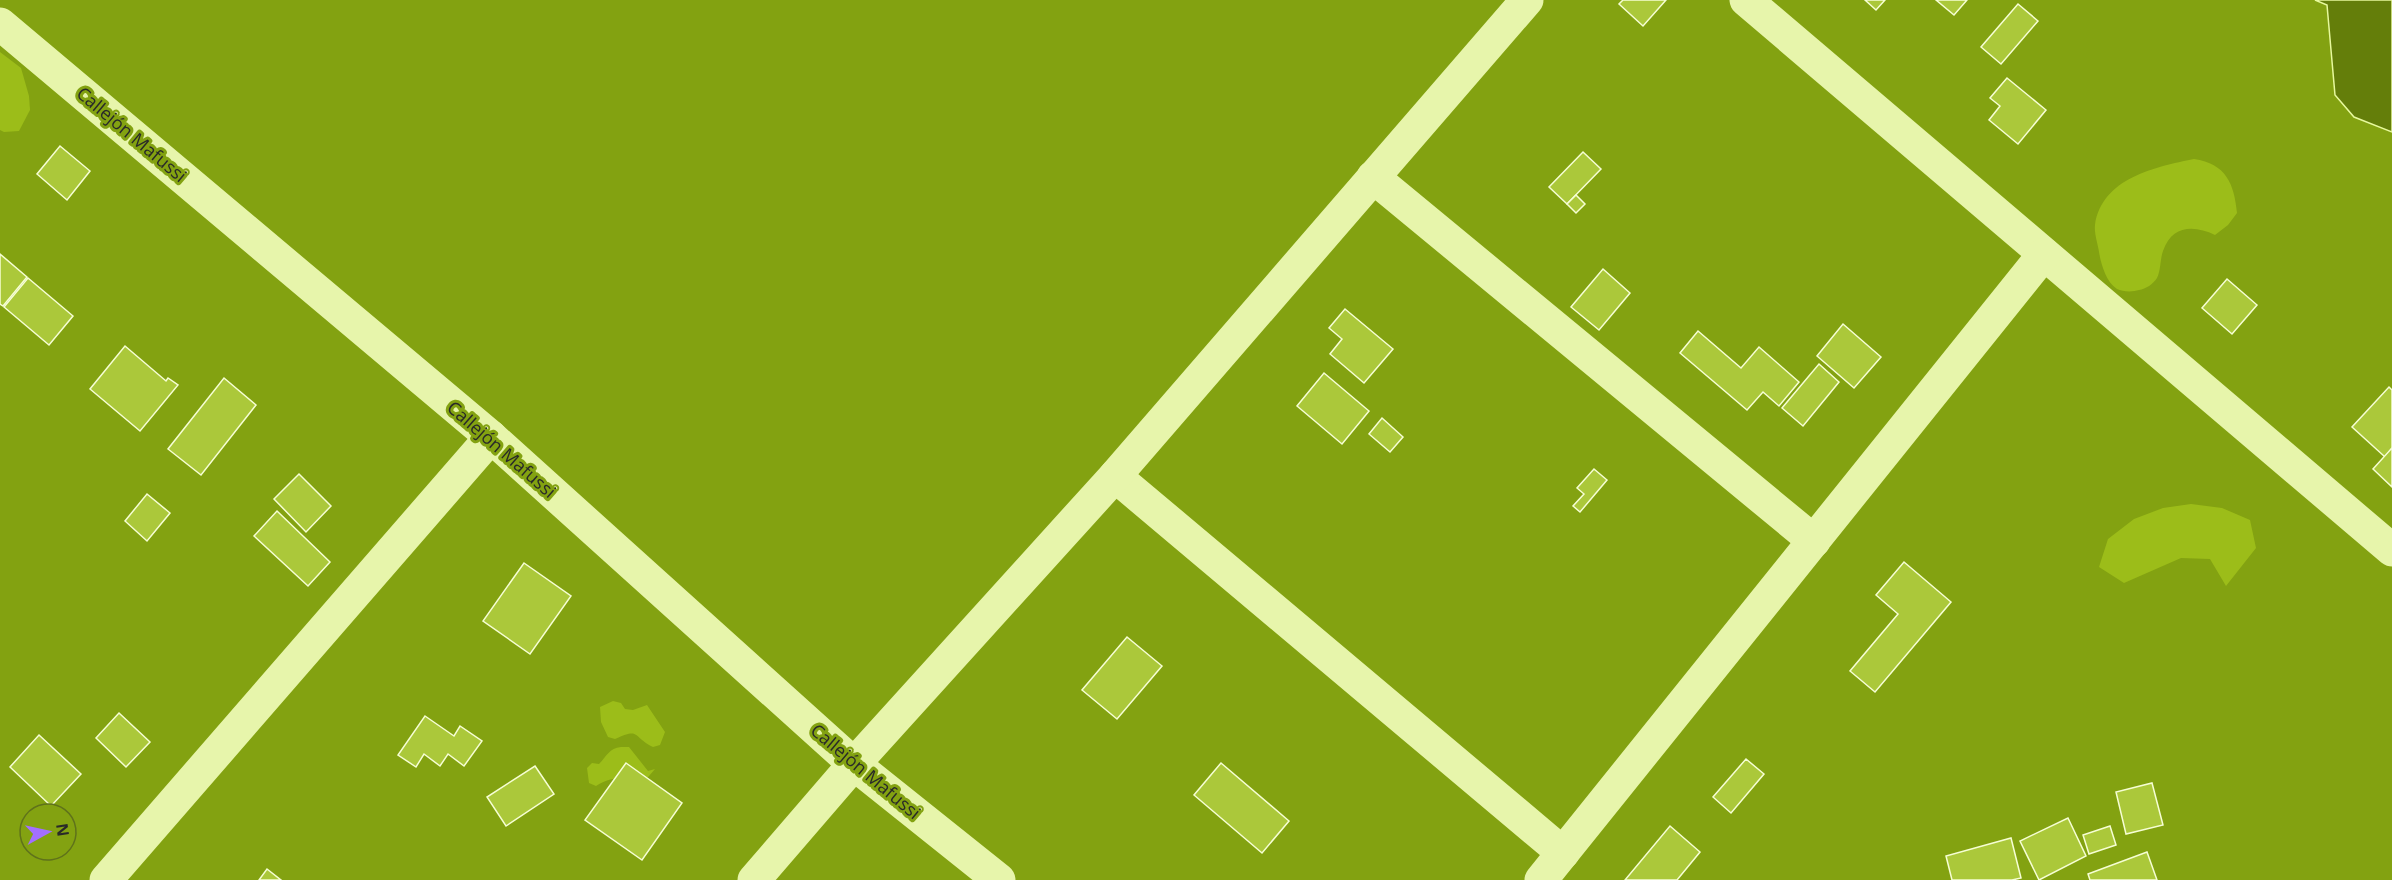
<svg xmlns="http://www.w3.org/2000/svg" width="2392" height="880" font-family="'Open Sans',sans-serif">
	<rect width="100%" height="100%" fill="#83a211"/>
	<g fill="#9cbd19">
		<polygon points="0,52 21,68 29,96 30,110 19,131 4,132 0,130"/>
		<path d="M2194,159C2226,164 2234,183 2237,213L2228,225L2215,235C2194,225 2172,225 2163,251C2160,259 2161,270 2157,278C2153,284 2146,289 2139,290C2133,292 2123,292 2117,289C2106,282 2101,264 2099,252C2098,244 2094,234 2095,225C2102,178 2155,167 2194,159Z"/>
		<polygon points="2191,504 2222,508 2250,520 2256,548 2226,586 2210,559 2181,558 2124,583 2099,567 2108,539 2134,519 2163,508"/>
		<path d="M613,701L621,703L625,709L633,710L647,705L665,732L660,745L653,747C632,737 641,727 615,739L608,737L601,722L600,707Z"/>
		<path d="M621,747H629L648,771L655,769L643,783C622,779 615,774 596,786L589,783L587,768L592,763L599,764C607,756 609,748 621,747Z"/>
	</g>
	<polygon fill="#647e0a" stroke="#e7f99d" stroke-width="1.5" points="2315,0 2392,0 2392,132 2354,117 2335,95 2327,5"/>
	<g fill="#abc83a" stroke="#f6fed4" stroke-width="1.5">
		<polygon points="1623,0 1666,0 1643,26 1619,4"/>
		<polygon points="1865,0 1885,0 1876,10"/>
		<polygon points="1936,0 1967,0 1954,15"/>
		<polygon points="2018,4 2038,21 2001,64 1981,47"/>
		<polygon points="2007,78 2046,110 2018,144 1989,120 2000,106 1990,98"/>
		<polygon points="60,146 90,171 67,200 37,174"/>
		<polygon points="1583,152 1601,169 1567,204 1549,187"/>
		<polygon points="1576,195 1585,204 1576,213 1567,204"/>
		<polygon points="0,254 27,277 3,306 0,304"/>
		<polygon points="1603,269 1630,293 1599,330 1571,307"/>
		<polygon points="28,278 73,316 49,345 4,307"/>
		<polygon points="2227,279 2257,305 2232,334 2202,308"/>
		<polygon points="1345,309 1393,349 1364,383 1330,354 1342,339 1329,328"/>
		<polygon points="1843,324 1881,357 1854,388 1817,356"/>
		<polygon points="1698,331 1741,368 1759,347 1799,382 1779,406 1763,392 1747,410 1680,353"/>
		<polygon points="125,346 166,381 168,378 178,385 140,431 90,389"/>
		<polygon points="1819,364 1839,382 1803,426 1782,408"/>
		<polygon points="1324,373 1369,411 1342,444 1297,406"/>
		<polygon points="224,378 256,405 201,475 168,449"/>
		<polygon points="2389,387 2392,390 2392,448 2385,457 2352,427"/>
		<polygon points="1382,418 1403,437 1390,452 1369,434"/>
		<polygon points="2392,448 2392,487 2373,469"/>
		<polygon points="1594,469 1607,480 1580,512 1573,506 1584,494 1577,488"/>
		<polygon points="299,474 331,506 306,532 274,499"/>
		<polygon points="147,494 170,513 147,541 125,521"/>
		<polygon points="277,511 330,562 308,586 254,536"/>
		<polygon points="1904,562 1951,602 1875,692 1850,671 1898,614 1876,595"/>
		<polygon points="524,563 571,596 530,654 483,621"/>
		<polygon points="1127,637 1162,666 1117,719 1082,690"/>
		<polygon points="119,713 150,742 126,767 96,738"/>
		<polygon points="425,716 454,736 460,726 482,741 464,766 448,754 440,766 424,754 416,767 398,755"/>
		<polygon points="39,735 81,774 51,806 10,767"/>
		<polygon points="1746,759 1764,774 1731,813 1713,797"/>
		<polygon points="626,763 682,803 642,860 585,820"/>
		<polygon points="1221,763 1289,821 1262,853 1194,795"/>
		<polygon points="535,766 554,794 506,826 487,797"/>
		<polygon points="2152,783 2163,825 2126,834 2116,792"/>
		<polygon points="2068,818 2086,856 2039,880 2020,841"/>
		<polygon points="1670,826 1700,852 1677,880 1625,880"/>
		<polygon points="2110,826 2116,845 2089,854 2083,835"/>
		<polygon points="2011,838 2021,878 2012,880 1952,880 1946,856"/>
		<polygon points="2147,852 2157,880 2090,880 2088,874"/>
		<polygon points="267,869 281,880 259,880"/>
	</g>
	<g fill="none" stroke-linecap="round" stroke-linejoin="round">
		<g stroke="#e7f5ab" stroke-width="33">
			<polyline points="1746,0 2392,550"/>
			<polyline points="0,24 491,437 854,764 999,880"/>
			<polyline points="1373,177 1814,541"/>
			<polyline points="1115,476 1563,853"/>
			<polyline points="106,880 491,437"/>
			<polyline points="754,880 854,764 1115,476 1527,0"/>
			<polyline points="1541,880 2044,254"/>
		</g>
	</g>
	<g text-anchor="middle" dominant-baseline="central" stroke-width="6" stroke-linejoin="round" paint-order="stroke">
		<g font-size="18" fill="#292929" stroke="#83a211">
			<text transform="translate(132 134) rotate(40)">Callejón Mafussi</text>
			<text transform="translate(502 449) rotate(41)">Callejón Mafussi</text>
			<text transform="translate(866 771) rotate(40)">Callejón Mafussi</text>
		</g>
	</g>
	<g transform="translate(48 832) rotate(82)"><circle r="28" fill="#83a211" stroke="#5f721b" stroke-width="1.5"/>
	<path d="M0-4.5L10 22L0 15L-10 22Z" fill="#a36fff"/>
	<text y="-9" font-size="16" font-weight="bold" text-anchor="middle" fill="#292929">N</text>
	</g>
</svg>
